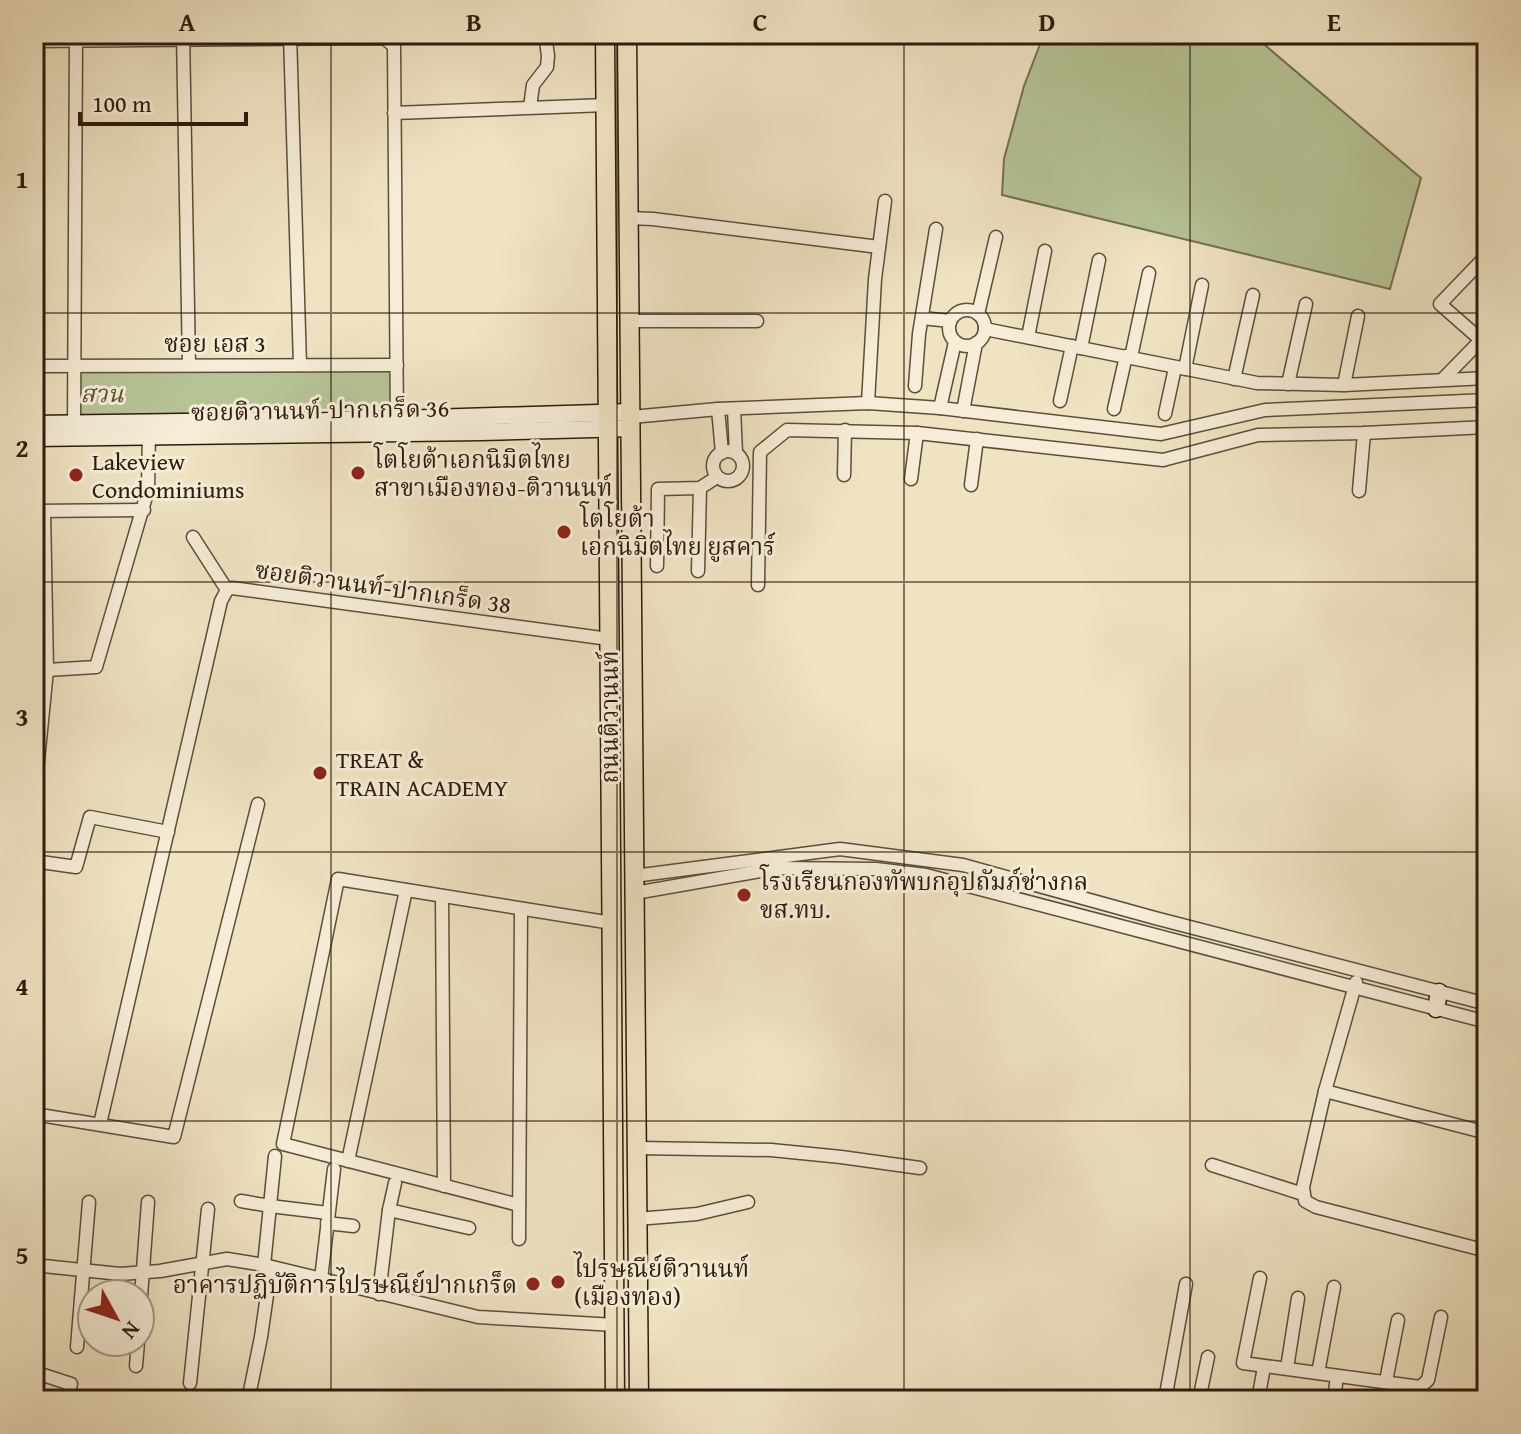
<svg xmlns="http://www.w3.org/2000/svg" width="1521" height="1434" font-family="'Gentium Book Plus','Noto Serif Thai',serif">
	<rect width="100%" height="100%" fill="#efe3c2"/>
	<filter id="stains"><feTurbulence type="fractalNoise" baseFrequency=".0025" numOctaves="4"/><feColorMatrix values="0 0 0 0 .2 0 0 0 0 .09 0 0 0 0 .02 0 0 0 .5 -.17"/></filter>
	<radialGradient id="worn" r=".72"><stop offset=".6" stop-color="#630" stop-opacity="0"/><stop offset="1" stop-color="#630" stop-opacity=".3"/></radialGradient>
	<g fill="#b6c496" stroke="#727052" stroke-width="2">
		<polygon points="1044,34 1252,34 1421,178 1390,289 1002,195 1004,159 1024,86"/>
		<polygon points="397,365 396,413 76,418 75,367"/>
	</g>
	<g fill="none" stroke-linecap="round" stroke-linejoin="round">
		<g stroke="#5e4d3a" stroke-width="15">
			<g id="street">
				<polyline points="183,34 189,365"/>
				<polyline points="290,34 300,365"/>
				<polyline points="34,41 384,38 394,46 397,426"/>
				<polyline points="530,107 533,85 547,67 548,56 545,34"/>
				<polyline points="394,113 606,105"/>
				<polyline points="629,218 653,219 879,247"/>
				<circle cx="967" cy="328" r="18"/>
				<polyline points="978,314 996,237"/>
				<polyline points="922,318 950,321"/>
				<polyline points="630,321 757,321"/>
				<polyline points="985,329 1257,383 1344,385 1487,378"/>
				<polyline points="1028,337 1045,251"/>
				<polyline points="1481,340 1440,304 1487,255"/>
				<polyline points="1081,348 1099,260"/>
				<polyline points="1131,357 1149,273"/>
				<polyline points="34,366 397,365"/>
				<polyline points="1185,369 1202,285"/>
				<polyline points="1234,379 1253,295"/>
				<polyline points="1443,379 1487,334"/>
				<polyline points="1288,384 1306,304"/>
				<polyline points="1344,385 1358,316"/>
				<polyline points="915,386 919,334 936,229"/>
				<polyline points="1060,401 1072,346"/>
				<polyline points="868,403 875,279 885,201"/>
				<polyline points="940,408 955,342"/>
				<polyline points="718,409 722,453"/>
				<polyline points="734,409 736,453"/>
				<polyline points="1114,409 1126,356"/>
				<polyline points="963,411 976,343"/>
				<polyline points="1165,414 1175,368"/>
				<polyline points="631,417 718,409 868,403 940,408 1161,434 1265,410 1487,400"/>
				<polyline points="74,429 76,36"/>
				<circle cx="728" cy="466" r="15"/>
				<polyline points="844,475 845,430"/>
				<polyline points="911,479 917,433"/>
				<polyline points="971,485 977,439"/>
				<polyline points="1359,491 1364,433"/>
				<polyline points="34,511 144,510"/>
				<polyline points="193,537 227,590"/>
				<polyline points="657,566 658,489 700,488 717,477"/>
				<polyline points="698,571 700,488"/>
				<polyline points="758,585 760,452 787,430 917,433 1163,460 1258,435 1364,433 1487,427"/>
				<polyline points="47,670 96,667 148,490 149,431"/>
				<polyline points="34,781 36,781 47,670 44,511"/>
				<polyline points="34,861 76,867 90,817 168,832"/>
				<polyline points="634,876 840,849 963,865 1155,918 1487,1004"/>
				<polyline points="635,893 778,868 876,869 926,875 1487,1022"/>
				<polyline points="442,896 444,1186"/>
				<polyline points="1356,982 1325,1091 1303,1187 1305,1201 1316,1207 1487,1251"/>
				<polyline points="1325,1091 1487,1133"/>
				<polyline points="34,1114 174,1137 258,804"/>
				<polyline points="100,1124 221,601 227,590 232,588 609,639"/>
				<polyline points="637,1148 771,1150 841,1157 920,1168"/>
				<polyline points="348,1161 406,890"/>
				<polyline points="1212,1165 1303,1194"/>
				<polyline points="241,1201 270,1206 328,1213"/>
				<polyline points="519,1205 283,1144 338,879 612,923"/>
				<polyline points="389,1210 469,1228"/>
				<polyline points="637,1219 697,1214 748,1202"/>
				<polyline points="327,1223 353,1226"/>
				<polyline points="519,1239 521,909"/>
				<polyline points="34,1265 120,1274 160,1271 227,1259 264,1265 478,1317 615,1325"/>
				<polyline points="264,1265 275,1156"/>
				<polyline points="1260,1278 1243,1363 1420,1387 1428,1380 1441,1317"/>
				<polyline points="321,1279 334,1169"/>
				<polyline points="379,1294 389,1210 395,1183"/>
				<polyline points="140,1310 148,1202"/>
				<polyline points="77,1347 89,1202"/>
				<polyline points="136,1366 138,1342"/>
				<polyline points="1287,1368 1298,1298"/>
				<polyline points="34,1372 71,1384 67,1400"/>
				<polyline points="1318,1373 1334,1287"/>
				<polyline points="1386,1381 1398,1320"/>
				<polyline points="190,1383 208,1209"/>
				<polyline points="250,1391 261,1337 271,1267"/>
				<polyline points="1165,1400 1186,1284"/>
				<polyline points="1199,1400 1208,1357"/>
				<polyline points="1258,1400 1264,1367"/>
				<polyline points="1334,1400 1337,1376"/>
			</g>
		</g>
		<g stroke="#2e1b0d" stroke-width="19">
			<g id="secondary">
				<polyline points="34,424 397,419 631,412"/>
				<polyline points="34,438 481,432 631,428"/>
				<polyline points="1436,1009 1439,992"/>
			</g>
		</g>
		<g stroke="#2e1b0d" stroke-width="21">
			<g id="primary">
				<polyline points="605,34 615,1400"/>
				<polyline points="627,34 639,1400"/>
			</g>
		</g>
		<use href="#street" stroke="#f5edd7" stroke-width="12"/>
		<use href="#secondary" stroke="#f5edd7" stroke-width="16"/>
		<use href="#primary" stroke="#efe3c2" stroke-width="18"/>
	</g>
	<path fill="none" stroke="#2e1b0d" stroke-width="2" stroke-opacity="0.55" d="M331,34V1400M617,34V1400M904,34V1400M1190,34V1400M34,313H1487M34,582H1487M34,852H1487M34,1121H1487"/>
	<g fill="#8f2418" stroke="#f5edd7" stroke-width="3">
		<circle cx="358" cy="473" r="8"/>
		<circle cx="76" cy="475" r="8"/>
		<circle cx="564" cy="532" r="8"/>
		<circle cx="320" cy="773" r="8"/>
		<circle cx="744" cy="895" r="8"/>
		<circle cx="558" cy="1282" r="8"/>
		<circle cx="533" cy="1284" r="8"/>
	</g>
	<g text-anchor="middle" dominant-baseline="central" stroke-width="6" stroke-linejoin="round" paint-order="stroke">
		<g font-size="24" fill="#2e1b0d" stroke="#f5edd7">
			<text x="215" y="343">ซอย เอส 3</text>
			<text transform="translate(320 410) rotate(-1)">ซอยติวานนท์-ปากเกร็ด 36</text>
			<text transform="translate(383 587) rotate(8)">ซอยติวานนท์-ปากเกร็ด 38</text>
			<text transform="translate(609 717) rotate(-90)">ถนนติวานนท์</text>
		</g>
		<g font-size="24" font-style="italic" fill="#574e36" stroke="#f5edd7">
			<text x="102" y="393">สวน</text>
		</g>
		<g font-size="24" fill="#2e1b0d" stroke="#f5edd7" text-anchor="start">
			<text x="374" y="459">โตโยต้าเอกนิมิตไทย<tspan x="374" dy="28">สาขาเมืองทอง-ติวานนท์</tspan></text>
			<text x="92" y="461">Lakeview<tspan x="92" dy="28">Condominiums</tspan></text>
			<text x="580" y="518">โตโยต้า<tspan x="580" dy="28">เอกนิมิตไทย ยูสคาร์</tspan></text>
			<text x="336" y="759">TREAT &amp;<tspan x="336" dy="28">TRAIN ACADEMY</tspan></text>
			<text x="760" y="881">โรงเรียนกองทัพบกอุปถัมภ์ช่างกล<tspan x="760" dy="28">ขส.ทบ.</tspan></text>
			<text x="574" y="1268">ไปรษณีย์ติวานนท์<tspan x="574" dy="28">(เมืองทอง)</tspan></text>
			<text x="517" y="1284" text-anchor="end">อาคารปฏิบัติการไปรษณีย์ปากเกร็ด</text>
		</g>
	</g>
	<rect width="1521" height="1434" fill="none" stroke="#efe3c2" stroke-width="88"/>
	<g transform="translate(116 1318) rotate(130)"><circle r="38" fill="#f5edd7" stroke="#a59986" stroke-width="2"/>
	<path d="M0-6L14 30L0 20L-14 30Z" fill="#8f2418"/>
	<text y="-12" font-size="22" font-weight="bold" text-anchor="middle" fill="#2e1b0d">N</text>
	</g>
	<path d="M80 112v12h166v-12" fill="none" stroke="#2e1b0d" stroke-width="4"/>
	<text x="92" y="112" font-size="24" fill="#2e1b0d" stroke="#f5edd7" stroke-width="6" paint-order="stroke">100 m</text>
	<rect x="44" y="44" width="1433" height="1346" fill="none" stroke="#2e1b0d" stroke-width="3"/>
	<g font-size="26" text-anchor="middle" font-weight="bold" fill="#2e1b0d">
		<text x="187" y="31">A</text>
		<text x="474" y="31">B</text>
		<text x="760" y="31">C</text>
		<text x="1047" y="31">D</text>
		<text x="1334" y="31">E</text>
		<text x="22" y="188">1</text>
		<text x="22" y="457">2</text>
		<text x="22" y="726">3</text>
		<text x="22" y="995">4</text>
		<text x="22" y="1264">5</text>
	</g>
	<rect width="100%" height="100%" filter="url(#stains)"/>
	<rect width="100%" height="100%" fill="url(#worn)"/>
</svg>
